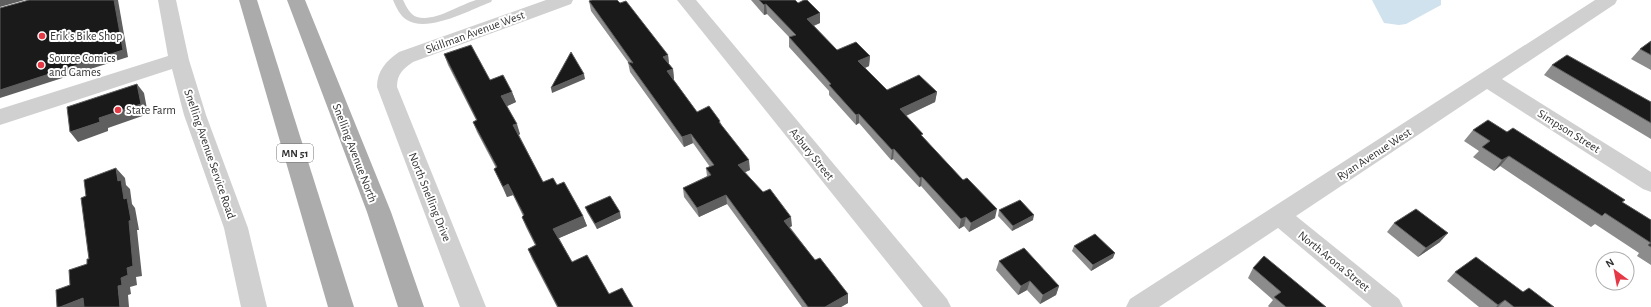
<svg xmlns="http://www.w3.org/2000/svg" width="1651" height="307" font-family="'Alegreya Sans',sans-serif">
	<rect width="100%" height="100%" fill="#fff"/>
	<polygon fill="#cfe2ee" points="1372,0 1441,0 1441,5 1406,24 1399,25 1384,23"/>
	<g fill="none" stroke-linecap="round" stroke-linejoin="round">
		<path fill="#d0d0d0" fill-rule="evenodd" d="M393,0H403C406,6 410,15 417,17C435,22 459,5 476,0C481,0 487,0 492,0L491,2C470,10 428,33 407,20C400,16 396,7 393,0Z"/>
		<g fill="#d0d0d0" fill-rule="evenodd">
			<polygon points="158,0 176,0 189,60 206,115 248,228 267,307 241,307 224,228 184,115 172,69 0,125 0,109 168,56"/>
			<path d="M546,0H573L571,4L413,62C403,69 397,74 397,87L486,307H460L377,87C377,71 386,61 399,52Z"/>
			<polygon points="677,0 696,0 947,299 951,307 923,307"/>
			<polygon points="1595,0 1617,0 1615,4 1502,79 1651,172 1651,192 1643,189 1487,89 1296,216 1399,299 1403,307 1372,307 1278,228 1159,307 1126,307 1130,299"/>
		</g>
		<g fill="#ababab" fill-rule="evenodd">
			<polygon points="239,0 257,0 354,307 328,307"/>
			<polygon points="287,0 305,0 391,212 424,307 398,307 367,212"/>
		</g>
	</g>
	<g fill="#8c8c8c">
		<polygon points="751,0 795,0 798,3 820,13 820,23 814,26 837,50 870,56 869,66 865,68 887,90 937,92 935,102 906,116 923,137 995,218 969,232 964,226 959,229 921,186 919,187 893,159 891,160 859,123 856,125 829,95 829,91 789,47 789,37 767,14 764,15"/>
		<polygon points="589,1 620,3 668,55 669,64 673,69 674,79 673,79 697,112 720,121 721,124 750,170 745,172 792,226 790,227 815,260 848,294 848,303 841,307 802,307 727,204 699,217 684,197 683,188 707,176 706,168 710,167 693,143 684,147 630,72 628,62 591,11"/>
		<polygon points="1651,41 1651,70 1631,59 1640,49"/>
		<polygon points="444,54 490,80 512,92 516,102 507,106 520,134 519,135 543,182 557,185 583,216 587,226 559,238 572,262 609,294 633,307 557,307 532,259 528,249 535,245 526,227 522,217 523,216 513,195 507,197 494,169 496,168 477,132 473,122 476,120 448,65"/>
		<polygon points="1552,65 1651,102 1651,139 1544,75"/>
		<polygon points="1473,130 1507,132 1625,200 1622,202 1651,220 1651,265 1637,256 1639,253 1595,224 1591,227 1500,166 1494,171 1473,157 1479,151 1464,141"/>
		<polygon points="585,207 621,218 597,229 587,212"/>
		<polygon points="999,210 1033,220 1012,231 998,216"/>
		<polygon points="1394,223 1440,242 1418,257 1387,232"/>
		<polygon points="1074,246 1113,258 1091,271 1072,251"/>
		<polygon points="999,261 1059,286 1056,295 1040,304 1027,290 1018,295 996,270"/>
		<polygon points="1253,268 1326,307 1269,307 1268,306 1273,300 1248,278"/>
		<polygon points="1455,272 1523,292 1554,307 1479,307 1447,281"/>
	</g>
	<g fill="#5f5f5f">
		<polygon points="0,0 25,0 0,7"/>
		<polygon points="114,0 118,0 128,57 0,98 0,90"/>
		<polygon points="766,4 767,14 764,15 764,5"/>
		<polygon points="820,13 820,23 807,28 807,19"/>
		<polygon points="668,55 669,64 664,66 663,57"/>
		<polygon points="870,56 869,66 858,71 858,61"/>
		<polygon points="673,69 674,79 669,81 667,71"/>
		<polygon points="584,74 585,79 552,93 551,88"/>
		<polygon points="137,84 144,93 148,114 108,128 108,131 78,142 70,132 99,118"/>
		<polygon points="512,92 516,102 505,107 501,96"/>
		<polygon points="937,92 935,102 899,119 900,109"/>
		<polygon points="859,114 859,123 856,125 856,115"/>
		<polygon points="517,124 520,134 517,136 513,125"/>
		<polygon points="691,134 693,143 684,147 682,137"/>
		<polygon points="894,149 893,159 891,160 892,150"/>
		<polygon points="1509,156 1500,166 1494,171 1502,160"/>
		<polygon points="749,160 750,170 739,175 738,165"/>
		<polygon points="116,168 125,178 126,185 130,189 132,204 135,208 139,230 137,230 142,276 136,277 137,285 130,287 131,294 128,295 129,307 120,307 118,286 121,278 127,268 124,199 118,181"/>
		<polygon points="922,177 921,186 919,187 920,178"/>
		<polygon points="508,184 513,195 507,197 503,187"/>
		<polygon points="726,195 727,204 699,217 697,208"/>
		<polygon points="997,209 995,218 969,232 971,223"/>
		<polygon points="620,212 621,218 597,229 595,224"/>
		<polygon points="1034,215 1033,220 1012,231 1013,226"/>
		<polygon points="583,216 587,226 557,239 553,229"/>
		<polygon points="791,217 792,226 785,230 784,221"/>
		<polygon points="966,217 964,226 959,229 961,219"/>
		<polygon points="1448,233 1440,242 1418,257 1426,248"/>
		<polygon points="1115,253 1113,258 1091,271 1093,265"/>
		<polygon points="1030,281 1027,290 1018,295 1021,286"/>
		<polygon points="1059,286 1056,295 1040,304 1043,295"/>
		<polygon points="848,294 848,303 841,307 825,307"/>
		<polygon points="83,298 93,307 60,307"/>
		<polygon points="1505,300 1498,307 1496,307 1498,305"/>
	</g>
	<g fill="#1a1a1a" stroke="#5f5f5f">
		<polygon points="29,0 114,0 123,50 0,90 0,8"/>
		<polygon points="592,0 617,0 620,3 626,1 668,55 663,57 673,69 667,71 697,112 709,106 720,121 719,122 749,160 738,165 763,192 770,189 791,217 784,221 815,260 820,258 848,294 825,307 808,307 726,195 697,208 683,188 711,175 706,168 714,165 691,134 682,137 628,62 633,63 589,1"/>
		<polygon points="759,0 795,0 798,3 804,0 807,0 820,13 807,19 837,50 856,42 870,56 858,61 887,90 919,75 937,92 900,109 923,134 921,135 963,180 967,178 997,209 971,223 966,217 961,219 922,177 920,178 894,149 892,150 859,114 856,115 829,85 831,84 789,37 796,35 766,4 764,5"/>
		<polygon points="1651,41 1651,55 1640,49"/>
		<polygon points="471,45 490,80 503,75 512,92 501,96 517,124 513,125 543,182 553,178 557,185 564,182 583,216 553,229 572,262 587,255 609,294 622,288 633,307 558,307 528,249 536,245 522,217 524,215 508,184 503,187 494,169 497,167 473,122 477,120 444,54"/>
		<polygon points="571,52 584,74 551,88"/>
		<polygon points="1567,55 1651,102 1651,123 1552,65"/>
		<polygon points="137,84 141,104 99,118 100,122 70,132 67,107"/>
		<polygon points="1488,120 1507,132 1513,128 1625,200 1622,202 1651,220 1651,243 1605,213 1602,216 1509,156 1502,160 1482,147 1490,141 1473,130"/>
		<polygon points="116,168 118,181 121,180 124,199 127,198 131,220 129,221 133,266 127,268 128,275 121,278 122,285 118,286 120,307 84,307 83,298 60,307 57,307 56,290 70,285 69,270 87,264 87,259 89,259 81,198 86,196 84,180"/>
		<polygon points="610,196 620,212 595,224 585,207"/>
		<polygon points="1020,200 1034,215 1013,226 999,210"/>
		<polygon points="1416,209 1448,233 1426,248 1394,223"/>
		<polygon points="1095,234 1115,253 1093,265 1074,246"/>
		<polygon points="1651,243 1651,247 1648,245"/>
		<polygon points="1024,248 1059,286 1043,295 1030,281 1021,286 999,261"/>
		<polygon points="1264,256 1326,307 1286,307 1274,297 1281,292 1253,268"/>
		<polygon points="1476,257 1523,292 1529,288 1554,307 1514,307 1505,300 1498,305 1455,272"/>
	</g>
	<g fill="#e63946" stroke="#fff" stroke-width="1.5">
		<circle cx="42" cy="36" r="4"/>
		<circle cx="41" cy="65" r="4"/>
		<circle cx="118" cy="110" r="4"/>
	</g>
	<g text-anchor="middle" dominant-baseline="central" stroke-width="4" stroke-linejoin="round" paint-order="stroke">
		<rect fill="#fff" stroke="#707070" stroke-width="1" x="277" y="144" width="36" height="18" rx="3"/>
		<g font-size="11" font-weight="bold" fill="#333">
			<text x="295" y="153">MN 51</text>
		</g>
		<g font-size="12" fill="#333" stroke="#fff">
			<text transform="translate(475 32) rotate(-20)">Skillman Avenue West</text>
			<text transform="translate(1569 131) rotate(32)">Simpson Street</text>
			<text transform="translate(355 153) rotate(69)">Snelling Avenue North</text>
			<text transform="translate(210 154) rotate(71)">Snelling Avenue Service Road</text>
			<text transform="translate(812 154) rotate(51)">Asbury Street</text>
			<text transform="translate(1374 154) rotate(-33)">Ryan Avenue West</text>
			<text transform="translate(430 197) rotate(68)">North Snelling Drive</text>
			<text transform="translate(1334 261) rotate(39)">North Arona Street</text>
		</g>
		<g font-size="12" fill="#333" stroke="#fff" text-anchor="start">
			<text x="50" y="36">Erik's Bike Shop</text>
			<text x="49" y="58">Source Comics<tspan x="49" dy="14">and Games</tspan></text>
			<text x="126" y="110">State Farm</text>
		</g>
	</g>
	<g transform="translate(1615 271) rotate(328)"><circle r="19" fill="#ffffff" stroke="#adadad"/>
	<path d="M0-3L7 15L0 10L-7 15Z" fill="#e63946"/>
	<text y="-6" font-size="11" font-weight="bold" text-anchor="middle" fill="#333333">N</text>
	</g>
</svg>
